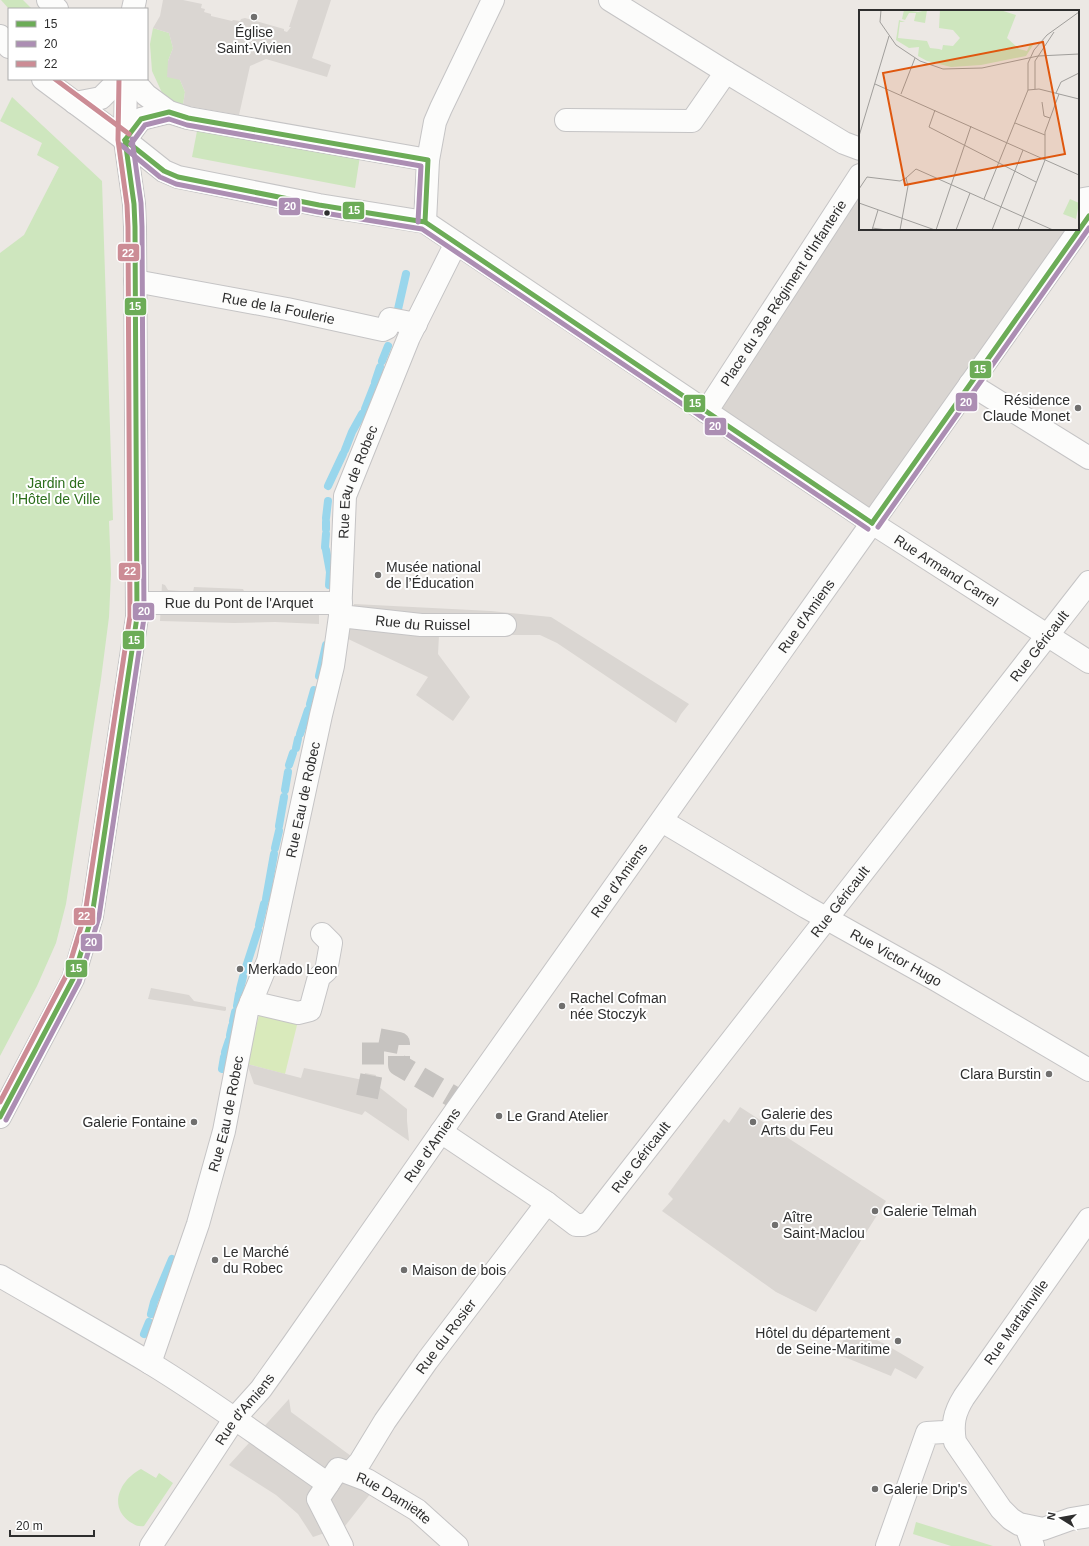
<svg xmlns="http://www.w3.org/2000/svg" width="1089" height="1546" font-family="Helvetica,sans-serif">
	<rect width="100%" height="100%" fill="#ece8e4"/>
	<g fill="#cee6be">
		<polygon points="1,0 23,0 32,9 9,9"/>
		<polygon points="153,28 169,33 173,48 168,61 180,80 185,92 183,105 172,103 164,97 152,71 150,44"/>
		<polygon points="12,97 102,181 113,520 109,521 111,574 109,617 101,679 66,904 56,943 37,986 0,1056 0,253 24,235 59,167 37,155 42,143 0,121"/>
		<polygon points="198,126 360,156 355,188 192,157"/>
		<path d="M141,1469L156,1478L159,1473L173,1483L144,1526C138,1527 135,1525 130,1522C107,1506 121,1479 141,1469Z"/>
		<polygon points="916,1522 993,1546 951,1546 913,1534"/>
	</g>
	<polygon fill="#d9eabb" points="260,1011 298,1021 285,1074 247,1064"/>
	<g fill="#dad6d2">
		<polygon points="163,0 183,0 202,4 201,8 205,9 204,12 211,14 211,16 232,21 233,20 240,21 241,19 245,18 284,29 284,31 287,32 291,27 289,27 298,0 331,0 312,58 331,65 327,77 266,59 250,66 239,115 183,105 185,92 180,80 167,77 168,61 173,48 169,33 153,28 160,16"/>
		<polygon points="860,175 860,229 1078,229 1078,200 1089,198 1089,216 872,523 706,412"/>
		<polygon points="162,584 165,585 168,590 193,592 194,587 243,589 244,591 319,592 319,624 275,622 234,623 160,621"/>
		<polygon points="354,604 491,611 551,617 689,704 681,714 676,723 557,643 540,635 439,635 438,654 470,697 453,721 416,695 428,677 344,637"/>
		<polygon points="151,988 189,995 194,1001 226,1007 226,1010 225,1011 148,999"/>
		<polygon points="247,1064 301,1078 304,1068 363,1080 365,1073 376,1075 374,1083 407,1109 407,1121 409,1141 365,1111 362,1115 254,1084"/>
		<polygon points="740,1107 886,1201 816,1312 776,1292 662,1211 673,1199 668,1194 724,1119 729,1123"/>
		<polygon points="850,1328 883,1343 924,1367 916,1379 895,1368 891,1376 842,1356 846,1348 841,1345"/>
		<polygon points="289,1399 291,1412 362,1464 380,1475 371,1493 345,1526 313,1537 298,1514 276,1495 229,1465"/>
	</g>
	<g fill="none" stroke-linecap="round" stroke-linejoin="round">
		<g stroke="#99d6ec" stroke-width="8">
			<polyline points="396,318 406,274"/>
			<polyline points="382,361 388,346"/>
			<polyline points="375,382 380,367"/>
			<polyline points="365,409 374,386"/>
			<polyline points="345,450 352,432 362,414"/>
			<polyline points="328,486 343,454"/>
			<polyline points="326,518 328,501"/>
			<polyline points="326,529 326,522"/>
			<polyline points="325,547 326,534"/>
			<polyline points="326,550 330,572 329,585"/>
			<polyline points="319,676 326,645"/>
			<polyline points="310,704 314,690"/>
			<polyline points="300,734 308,710"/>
			<polyline points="296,748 298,739"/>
			<polyline points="289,765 293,753"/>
			<polyline points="285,790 288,772"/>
			<polyline points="279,826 284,797"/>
			<polyline points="275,848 279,831"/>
			<polyline points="266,899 274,854"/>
			<polyline points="259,925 264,904"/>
			<polyline points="245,970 258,930"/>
			<polyline points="240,989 243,977"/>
			<polyline points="237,1006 239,994"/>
			<polyline points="233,1021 235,1012"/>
			<polyline points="230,1035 232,1026"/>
			<polyline points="225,1052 229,1040"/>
			<polyline points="222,1069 224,1057"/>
			<polyline points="151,1314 154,1302 172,1259"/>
			<polyline points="144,1334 149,1322"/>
		</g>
		<polyline stroke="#c6c3c0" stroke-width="22" stroke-dasharray="22 11" stroke-linecap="butt" points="367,1097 373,1067 373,1038 399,1043 399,1065 462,1102"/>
		<g stroke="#c5c4c5" stroke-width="24">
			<g id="street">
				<polyline points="610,0 726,72 844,143 860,149"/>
				<polyline points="566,120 692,121 726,72"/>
				<polyline points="428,160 435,122 441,108 493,0"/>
				<polyline points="1078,200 1089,198"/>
				<path id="s1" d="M135,281L287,309L383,330L387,328L390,319L416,324"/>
				<polyline points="970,384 1089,458"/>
				<path id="s2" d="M706,412L860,175"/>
				<path id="s3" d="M137,603H341"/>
				<path id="s4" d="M340,616L421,625H505"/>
				<path id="s5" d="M662,821L806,907L938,981L1089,1070"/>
				<polyline points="251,1002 298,1013 310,1010 319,977 326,971 331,943 322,934"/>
				<path id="s6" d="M441,1132L547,1203L576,1225H583L590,1222L1089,582"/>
				<path d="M1089,1219L964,1397C954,1413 952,1424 955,1442L1001,1509L1011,1519L1019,1524L1043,1529L1071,1519L1089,1516"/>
				<path d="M0,1276C50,1305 100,1333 150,1363C211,1400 269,1443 328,1484"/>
				<path id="s7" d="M150,1363L198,1224L224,1131L247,1012L268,961L321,715L333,666L340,616L345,496L409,337L456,243"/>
				<path id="s8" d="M350,1473L360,1462L385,1421L427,1361L547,1203"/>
				<polyline points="1026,1526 1033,1546"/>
				<path id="s9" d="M151,1546L235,1418L261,1389L293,1344L462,1102L872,523L1089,662"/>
				<path id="s10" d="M342,1546L318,1499L338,1469L367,1480L417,1510L457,1546"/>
				<polyline points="887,1546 927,1433 944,1432 953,1430"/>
			</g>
		</g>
		<g stroke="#c5c4c5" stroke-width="24">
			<g id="secondary">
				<polyline points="48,0 57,9"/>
				<polyline points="133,9 135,0"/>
				<polyline points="0,36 9,47"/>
				<polyline points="43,79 125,140 164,171 178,177 319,205 425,222 872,523 1089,216"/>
				<polyline points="132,79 146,95 169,112 188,118 428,160 425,222"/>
				<polyline points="75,103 101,98 120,79"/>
				<polyline points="125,140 141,119 169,112"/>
				<polyline points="0,1117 73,979 92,916 137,617 135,227 134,204 125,140 126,79"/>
			</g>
		</g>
		<use href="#street" stroke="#fcfcfb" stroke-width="22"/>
		<use href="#secondary" stroke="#fcfcfb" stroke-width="22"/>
		<g stroke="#fff" stroke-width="8">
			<g id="bus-1">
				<polyline points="125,140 164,171 178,177 319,205 425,222 872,523"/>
				<polyline points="125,140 141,119 169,112 188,118 428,160 425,222"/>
				<polyline points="872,523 1089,216"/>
				<polyline points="0,1117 73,979 92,916 137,617 135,227 134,204 125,140"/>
			</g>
		</g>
		<g stroke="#fff" stroke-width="8">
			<g id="bus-2">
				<polyline points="131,144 145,125 169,119 187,125 421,166 418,222"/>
				<polyline points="121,145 160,177 176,184 318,212 422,229 868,529"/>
				<polyline points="878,527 1089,228"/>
				<polyline points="6,1120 79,982 99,917 144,618 142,227 141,203 132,139"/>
			</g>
		</g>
		<g stroke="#fff" stroke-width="8">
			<g id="bus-3">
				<polyline points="55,79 129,134"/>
				<polyline points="0,1102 66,976 85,914 130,616 128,227 127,205 118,140 119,79"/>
			</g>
		</g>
		<use href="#bus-1" stroke="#6cac57" stroke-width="5"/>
		<use href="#bus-2" stroke="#ac8eb3" stroke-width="5"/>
		<use href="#bus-3" stroke="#cc8c95" stroke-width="5"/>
	</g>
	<g fill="#706f6e" stroke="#fff" stroke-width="1.5">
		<circle cx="254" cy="17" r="4"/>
		<circle cx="1078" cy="408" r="4"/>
		<circle cx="378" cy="575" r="4"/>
		<circle cx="240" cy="969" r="4"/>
		<circle cx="562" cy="1006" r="4"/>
		<circle cx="1049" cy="1074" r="4"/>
		<circle cx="499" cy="1116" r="4"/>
		<circle cx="194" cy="1122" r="4"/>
		<circle cx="753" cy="1122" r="4"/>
		<circle cx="875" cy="1211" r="4"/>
		<circle cx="775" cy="1225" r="4"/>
		<circle cx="215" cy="1260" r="4"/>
		<circle cx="404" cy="1270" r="4"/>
		<circle cx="898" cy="1341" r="4"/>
		<circle cx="875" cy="1489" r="4"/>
	</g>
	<circle fill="#2e2e2e" stroke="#fff" stroke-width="1.5" cx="327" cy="213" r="3.5"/>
	<g text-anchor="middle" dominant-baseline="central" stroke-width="4" stroke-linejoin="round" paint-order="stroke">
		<g font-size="14" fill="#2e2e2e" stroke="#fff" text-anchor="start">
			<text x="254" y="32" text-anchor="middle">Église<tspan x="254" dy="16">Saint-Vivien</tspan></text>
			<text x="1070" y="400" text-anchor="end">Résidence<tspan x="1070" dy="16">Claude Monet</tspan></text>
			<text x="386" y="567">Musée national<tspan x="386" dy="16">de l’Éducation</tspan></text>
			<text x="248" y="969">Merkado Leon</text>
			<text x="570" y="998">Rachel Cofman<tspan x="570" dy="16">née Stoczyk</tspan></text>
			<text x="1041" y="1074" text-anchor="end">Clara Burstin</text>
			<text x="761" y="1114">Galerie des<tspan x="761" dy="16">Arts du Feu</tspan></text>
			<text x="507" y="1116">Le Grand Atelier</text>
			<text x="186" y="1122" text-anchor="end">Galerie Fontaine</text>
			<text x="883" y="1211">Galerie Telmah</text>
			<text x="783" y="1217">Aître<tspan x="783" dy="16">Saint-Maclou</tspan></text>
			<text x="223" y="1252">Le Marché<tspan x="223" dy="16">du Robec</tspan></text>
			<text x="412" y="1270">Maison de bois</text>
			<text x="890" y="1333" text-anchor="end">Hôtel du département<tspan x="890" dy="16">de Seine-Maritime</tspan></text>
			<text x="883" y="1489">Galerie Drip's</text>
		</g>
		<g font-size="14" fill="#2e2e2e" stroke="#fff">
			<text stroke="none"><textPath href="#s2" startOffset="142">Place du 39e Régiment d'Infanterie</textPath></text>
			<text stroke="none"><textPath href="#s1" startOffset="146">Rue de la Foulerie</textPath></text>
			<text stroke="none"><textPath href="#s7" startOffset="909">Rue Eau de Robec</textPath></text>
			<text stroke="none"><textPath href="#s9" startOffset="1340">Rue Armand Carrel</textPath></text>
			<text stroke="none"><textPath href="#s3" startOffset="102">Rue du Pont de l'Arquet</textPath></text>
			<text stroke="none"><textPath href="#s9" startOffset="1138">Rue d'Amiens</textPath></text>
			<text stroke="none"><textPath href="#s4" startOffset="83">Rue du Ruissel</textPath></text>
			<text stroke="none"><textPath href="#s6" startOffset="909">Rue Géricault</textPath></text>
			<text stroke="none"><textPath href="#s7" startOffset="585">Rue Eau de Robec</textPath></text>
			<text stroke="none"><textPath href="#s9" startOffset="814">Rue d'Amiens</textPath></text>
			<text stroke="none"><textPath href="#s6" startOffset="585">Rue Géricault</textPath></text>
			<text stroke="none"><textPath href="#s5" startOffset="271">Rue Victor Hugo</textPath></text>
			<text stroke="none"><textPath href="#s7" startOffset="261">Rue Eau de Robec</textPath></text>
			<text stroke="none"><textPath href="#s9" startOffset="490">Rue d'Amiens</textPath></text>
			<text stroke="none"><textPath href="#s6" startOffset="261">Rue Géricault</textPath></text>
			<text transform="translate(1016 1322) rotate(-55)">Rue Martainville</text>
			<text stroke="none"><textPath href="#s8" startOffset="167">Rue du Rosier</textPath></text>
			<text stroke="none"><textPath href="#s9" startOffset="166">Rue d'Amiens</textPath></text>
			<text stroke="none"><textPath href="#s10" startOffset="152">Rue Damiette</textPath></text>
		</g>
		<g font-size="14" fill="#2c6e1b" stroke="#fff">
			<text x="56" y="483">Jardin de<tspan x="56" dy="16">l’Hôtel de Ville</tspan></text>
		</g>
	</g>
	<g transform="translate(859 10)">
		<rect width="220" height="220" fill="#ece8e4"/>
		<path d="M45,0L59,2L68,0L66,13L55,11L57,3H50L46,10L43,9ZM81,0H141L157,5L148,28L160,39L168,41L171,34L174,35L167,46L122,55L92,57L68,51L59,46L60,37L50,38L37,30L40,10L46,12H41L39,28L68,31L71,38L80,39L83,40L84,35L94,36L101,28L94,20L80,18ZM211,189L220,193L217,209L204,204Z" fill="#cee6be"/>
		<path fill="none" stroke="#a09e9b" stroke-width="1" d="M22,0L21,12L37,35L61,51L84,59L123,58L179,46L220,44M16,74L220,165M176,79V51L195,22M169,80L180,79L220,89M197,83L202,72L220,63M42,84L56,48M183,92L185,106L191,108M76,100L70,117L177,172M156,113L186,125M0,126L30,26M186,150V122L200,84M0,179L8,167L41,171L47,168M125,189L169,80V53L175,40L188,25L220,2M0,193L76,220M13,218L28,220M13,220L19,200M41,220L49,176L47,168L57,159L194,220M77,220L112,116M97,220L111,183M133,220L164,140M159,220L186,150"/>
		<path fill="#df570e" fill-opacity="0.15" stroke="#df570e" stroke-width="2" d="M184,32L206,144L46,175L24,63Z"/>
		<rect width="220" height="220" fill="none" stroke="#2e2e2e" stroke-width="2"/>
	</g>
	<g stroke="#fff" stroke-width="1.5">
		<rect x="278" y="197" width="23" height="19" rx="4" fill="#ac8eb3"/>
		<rect x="342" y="201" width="23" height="19" rx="4" fill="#6cac57"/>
		<rect x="117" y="243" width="23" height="19" rx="4" fill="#cc8c95"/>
		<rect x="124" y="297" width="23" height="19" rx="4" fill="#6cac57"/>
		<rect x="969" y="360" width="23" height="19" rx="4" fill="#6cac57"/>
		<rect x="955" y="392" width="23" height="20" rx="4" fill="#ac8eb3"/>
		<rect x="683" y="394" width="23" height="19" rx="4" fill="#6cac57"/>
		<rect x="704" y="417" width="23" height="19" rx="4" fill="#ac8eb3"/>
		<rect x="118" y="562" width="23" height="19" rx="4" fill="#cc8c95"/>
		<rect x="132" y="602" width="23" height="19" rx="4" fill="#ac8eb3"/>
		<rect x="122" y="630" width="23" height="20" rx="4" fill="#6cac57"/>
		<rect x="73" y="907" width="23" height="19" rx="4" fill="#cc8c95"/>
		<rect x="80" y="933" width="23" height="19" rx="4" fill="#ac8eb3"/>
		<rect x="65" y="959" width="23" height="19" rx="4" fill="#6cac57"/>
	</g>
	<g font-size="11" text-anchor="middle" font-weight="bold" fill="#fff">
		<text x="290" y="210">20</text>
		<text x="354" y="214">15</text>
		<text x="128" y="257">22</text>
		<text x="135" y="310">15</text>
		<text x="980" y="373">15</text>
		<text x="966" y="406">20</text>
		<text x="695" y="407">15</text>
		<text x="715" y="430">20</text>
		<text x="130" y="575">22</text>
		<text x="144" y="615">20</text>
		<text x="134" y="644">15</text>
		<text x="84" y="920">22</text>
		<text x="91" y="946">20</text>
		<text x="76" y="972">15</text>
	</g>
	<rect x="8" y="8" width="140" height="72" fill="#ffffff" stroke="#ababab"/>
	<rect x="16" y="21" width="20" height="6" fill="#6cac57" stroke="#ababab"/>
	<text x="44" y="28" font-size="12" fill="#2e2e2e">15</text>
	<rect x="16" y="41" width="20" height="6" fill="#ac8eb3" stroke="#ababab"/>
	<text x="44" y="48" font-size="12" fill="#2e2e2e">20</text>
	<rect x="16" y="61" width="20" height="6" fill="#cc8c95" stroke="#ababab"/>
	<text x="44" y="68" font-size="12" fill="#2e2e2e">22</text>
	<g transform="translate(1061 1518) rotate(281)" stroke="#ffffff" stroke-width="3" paint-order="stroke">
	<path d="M0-3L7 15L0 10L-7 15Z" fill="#2e2e2e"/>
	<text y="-6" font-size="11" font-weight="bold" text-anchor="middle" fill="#2e2e2e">N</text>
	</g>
	<path d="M10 1530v6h84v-6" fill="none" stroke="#2e2e2e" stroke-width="2"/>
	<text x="16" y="1530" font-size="12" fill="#2e2e2e" stroke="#ffffff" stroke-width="3" paint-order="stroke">20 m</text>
</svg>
